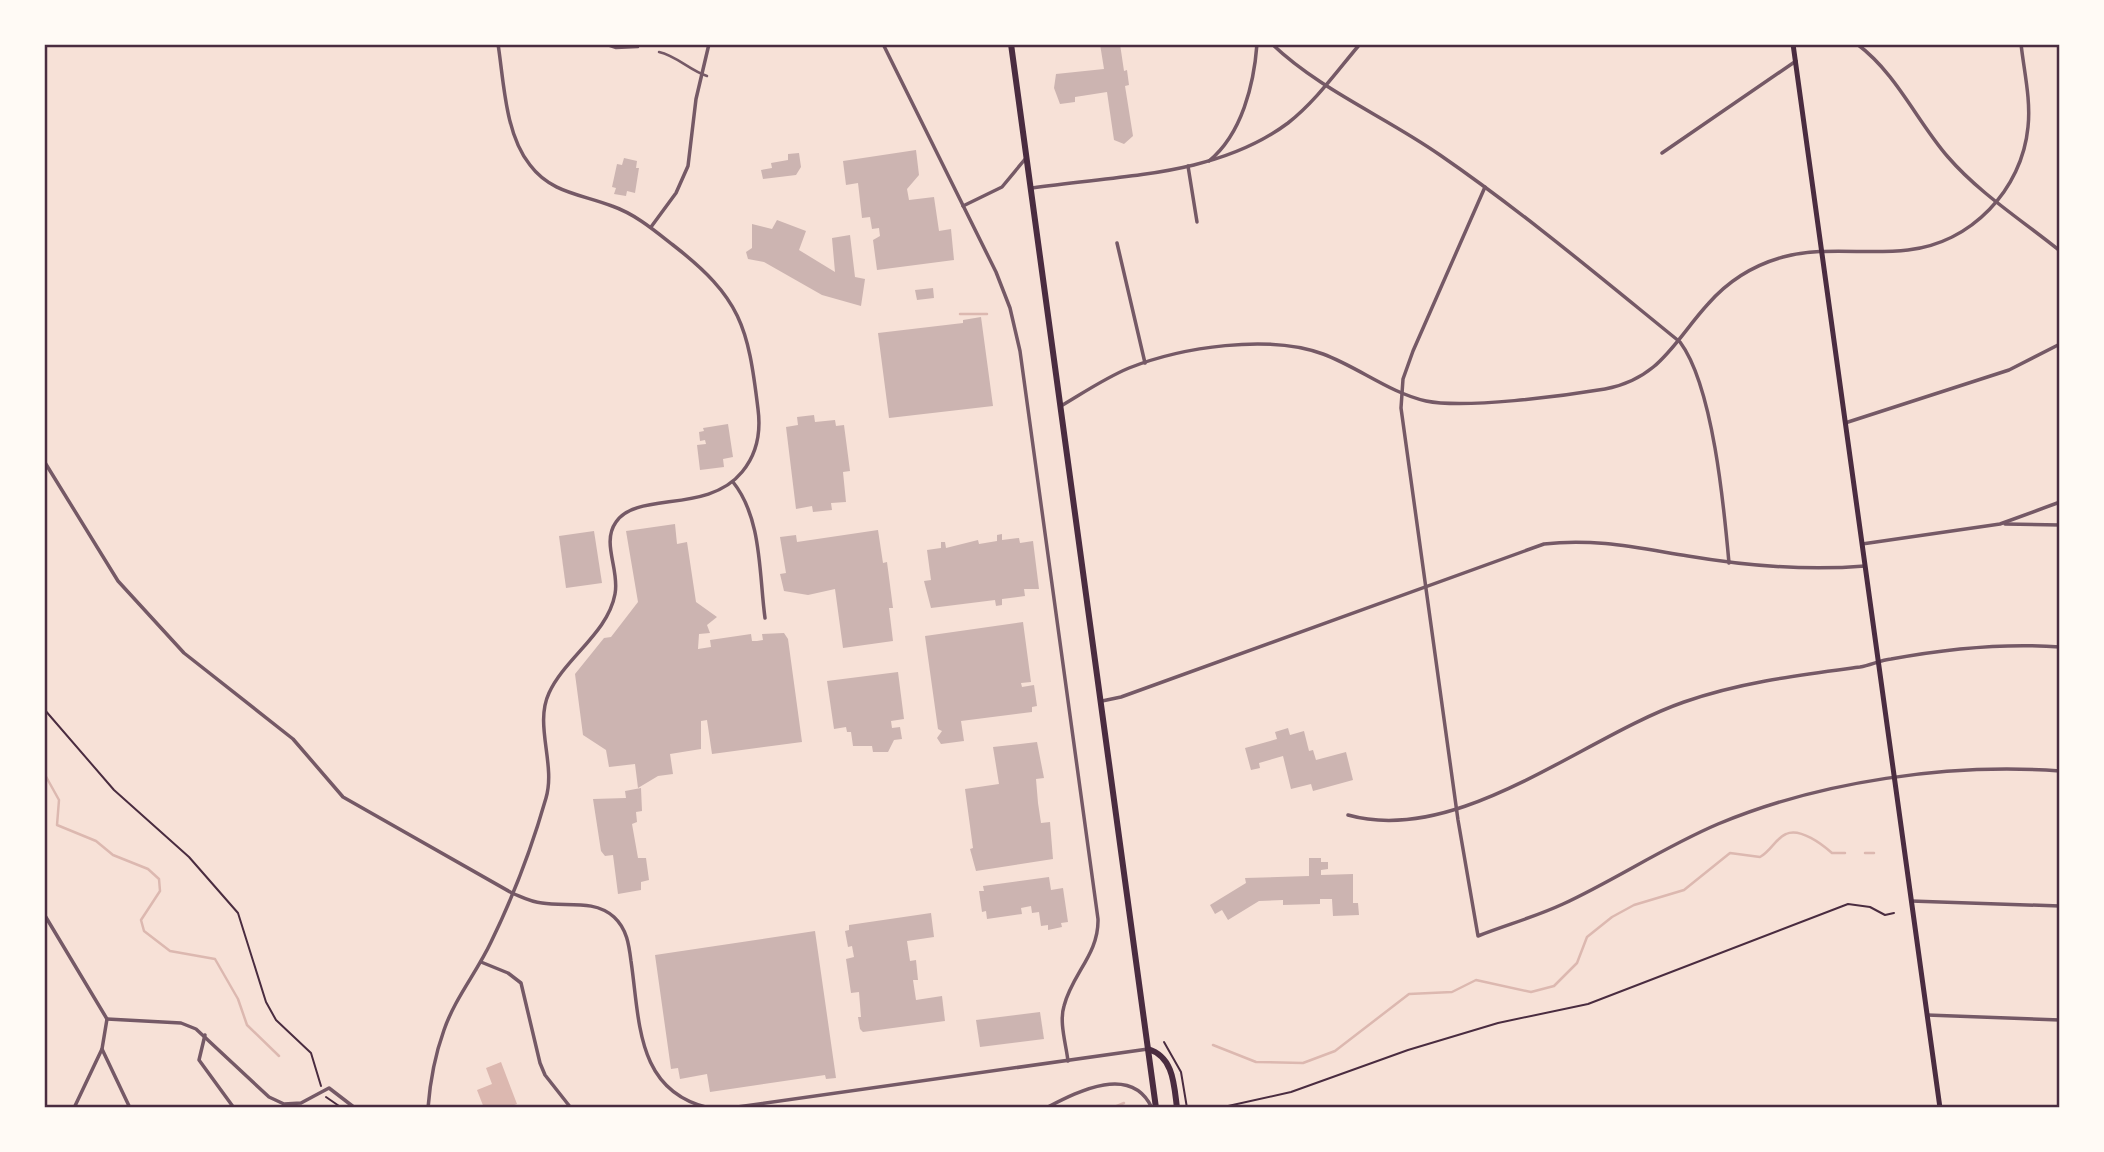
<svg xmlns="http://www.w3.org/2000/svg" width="2104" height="1152" font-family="'Titillium Web',sans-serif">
	<rect width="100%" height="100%" fill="#f7e1d7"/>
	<polygon fill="#dcb8b0" points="501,1062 517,1104 506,1108 484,1108 477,1090 492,1084 486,1068"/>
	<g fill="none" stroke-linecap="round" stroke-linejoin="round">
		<g stroke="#dcb8b0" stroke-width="2.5">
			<polyline points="960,314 987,314"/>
			<polyline points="44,773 59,800 57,825 96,841 113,855 148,869 159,879 160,891 141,920 144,931 170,951 215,959 238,999 247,1025 279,1056"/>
			<polyline points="1865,853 1874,853"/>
			<path d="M1213,1045L1256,1062L1303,1063L1335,1051L1409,994L1452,992L1476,980L1531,992L1554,986L1577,963L1587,937L1612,917L1634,905L1684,890L1730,853L1760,857C1771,851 1776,838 1786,834C1800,827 1823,845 1832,853H1845"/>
			<polyline points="1112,1108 1124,1103"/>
		</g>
	</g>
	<g fill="#ccb4b1">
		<polygon points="1100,44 1120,44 1124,71 1127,70 1129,85 1125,86 1133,136 1124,144 1114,140 1107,92 1075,97 1075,102 1060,104 1054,88 1056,74 1104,69"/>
		<polygon points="916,150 919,175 907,189 909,200 934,197 939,231 951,229 954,260 877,270 873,240 880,236 879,228 872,229 870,217 862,218 858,183 846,185 843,161"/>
		<polygon points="799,153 801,167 796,175 763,179 761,170 772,168 771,163 788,160 788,154"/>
		<polygon points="624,158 637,161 636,168 639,168 635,193 627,191 626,196 614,194 616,188 612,187 617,164 622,165"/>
		<polygon points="777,220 806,231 799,250 835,272 832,238 850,235 855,277 865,279 861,306 822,295 764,262 748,259 746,252 752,248 752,224 772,229"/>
		<polygon points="933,288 934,298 917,300 915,290"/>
		<polygon points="981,317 993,406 889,418 878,333 963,323 963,320"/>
		<polygon points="814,415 815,422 835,420 836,426 844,425 850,471 843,472 846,502 831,503 832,510 813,512 812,506 796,509 786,427 798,425 797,417"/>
		<polygon points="728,424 733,457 723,459 724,467 700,470 697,445 706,444 705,440 700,441 699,432 704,431 703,428"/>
		<polygon points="675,524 677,544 687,542 696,602 717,617 707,625 710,633 699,634 698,649 711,647 710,640 751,634 752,641 757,641 763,640 762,634 784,633 788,639 802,742 712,754 707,720 701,721 701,749 670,754 673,774 658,776 638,788 635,764 609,767 606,750 583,735 575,674 604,638 611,637 638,602 626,531"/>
		<polygon points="878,530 883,563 887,562 893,608 889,608 893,641 843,648 835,589 808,595 784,591 780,574 786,573 780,537 796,535 797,542"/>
		<polygon points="594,531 602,583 566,588 559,536"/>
		<polygon points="1002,534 1002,540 1019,538 1020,543 1033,541 1039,589 1024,589 1025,596 1002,599 1002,605 996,606 995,600 931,608 924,581 931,580 927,550 941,548 941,542 945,542 946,548 978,540 979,544 997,541 997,535"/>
		<polygon points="1023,622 1031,682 1021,683 1022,687 1034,685 1037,706 1032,707 1032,712 961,721 964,741 941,744 937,738 942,731 938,729 925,636"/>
		<polygon points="898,672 904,719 891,721 892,728 900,727 902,739 894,740 888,752 873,752 872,746 853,746 851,732 847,732 846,727 834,729 827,681"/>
		<polygon points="1288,728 1290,735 1304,731 1309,751 1313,750 1316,760 1346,752 1353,780 1313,791 1311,784 1291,789 1283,756 1259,763 1260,768 1251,770 1245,748 1277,739 1275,732"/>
		<polygon points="1037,742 1044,778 1036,779 1038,803 1041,823 1050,822 1053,859 976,871 970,849 973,848 965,789 999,784 993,747"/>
		<polygon points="641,788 642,811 636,812 637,822 632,824 638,858 646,858 649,880 641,882 641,890 618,894 613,855 605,856 601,851 593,799 626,798 625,791"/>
		<polygon points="1309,858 1321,858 1321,862 1328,862 1328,869 1321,870 1321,875 1353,874 1353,903 1358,903 1359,915 1333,916 1332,899 1320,899 1320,904 1283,905 1283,900 1259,901 1228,920 1222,910 1215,914 1210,905 1246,883 1245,878 1309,876"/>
		<polygon points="1049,877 1051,890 1063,888 1068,922 1061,923 1062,927 1048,930 1048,925 1041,926 1039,912 1032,913 1031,906 1021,908 1022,914 987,919 986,911 982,912 979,891 984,891 983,886"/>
		<polygon points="931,913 934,937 907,941 910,961 916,960 918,980 913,980 916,1000 942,996 945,1021 863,1032 860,1029 858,1017 861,1017 859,992 851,993 846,959 854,957 852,946 848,947 845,931 849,930 849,925"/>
		<polygon points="815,931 836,1078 826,1079 825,1075 710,1092 707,1074 680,1079 678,1068 671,1069 655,955"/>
		<polygon points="1040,1012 1044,1039 980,1047 976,1020"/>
	</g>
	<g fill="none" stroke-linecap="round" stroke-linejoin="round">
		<g stroke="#4a2c40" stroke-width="2">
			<polyline points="44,709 114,790 189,857 238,913 266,1002 276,1020 311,1053 321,1086"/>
			<polyline points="1164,1042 1181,1072 1187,1108"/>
			<polyline points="326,1097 342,1108"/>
			<polyline points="1219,1108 1291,1092 1408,1050 1498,1023 1588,1004 1848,904 1870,907 1885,915 1894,913"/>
		</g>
		<g stroke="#755966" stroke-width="2.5">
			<polyline points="604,44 616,48 638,47"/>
			<path d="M659,52C677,56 689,70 707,76"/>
		</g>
		<g stroke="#755966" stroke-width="3.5">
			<path d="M883,44L996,272L1010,308L1020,351L1098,919C1099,954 1072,974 1064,1006C1059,1022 1066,1044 1068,1061"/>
			<path d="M1272,44C1320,90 1386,117 1440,155C1524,213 1601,278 1680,342C1713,386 1724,507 1729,563"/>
			<path d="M1857,44C1897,74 1916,120 1948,157C1979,193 2023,221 2060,251"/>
			<polyline points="1662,153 1796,61"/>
			<path d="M1209,161C1242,134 1254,84 1257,44"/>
			<polyline points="1188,166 1197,222"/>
			<path d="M1485,187L1413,351L1403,379L1401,408L1458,820L1478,936C1506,925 1535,917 1563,904C1615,880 1664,847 1718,824C1821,781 1949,763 2060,771"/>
			<path d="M1032,188C1118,175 1216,177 1288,123C1316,101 1337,71 1360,44"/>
			<polyline points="963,206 1002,187 1026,158"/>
			<polyline points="651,227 676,193 688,166 696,99 709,44"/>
			<polyline points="1117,243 1145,363"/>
			<path d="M1061,406C1083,393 1105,378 1129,368C1182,347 1268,334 1323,354C1358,367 1390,393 1426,401C1465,409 1563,396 1605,389C1660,379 1675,340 1708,304C1728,281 1754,265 1783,257C1824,246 1867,255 1908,250C1971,243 2022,190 2028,127C2031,100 2024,71 2021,44"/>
			<polyline points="1845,423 2009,370 2060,344"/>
			<path d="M44,461L118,581L184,653L293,739L343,797L512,893C522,897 531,902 542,903C566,907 594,899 614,917C627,929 629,945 631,961C640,1022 636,1091 709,1108"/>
			<path d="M733,482C762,518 759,574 765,618"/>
			<polyline points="2005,524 2060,525"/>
			<polyline points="1862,544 2000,524 2060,502"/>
			<path d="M1102,701L1121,697L1544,544C1595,538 1638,548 1688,556C1747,566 1805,571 1865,566"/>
			<path d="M1348,815C1459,846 1583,737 1684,702C1741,682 1800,675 1860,667C1871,665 1881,660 1891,659C1945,649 2006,643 2060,647"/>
			<polyline points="1911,901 2060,906"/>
			<polyline points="44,914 107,1019 102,1049 74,1108"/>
			<polyline points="481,962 508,973 521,983 540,1063 545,1075 571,1108"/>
			<polyline points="1927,1015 2060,1020"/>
			<polyline points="107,1019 181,1023 196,1029 269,1097 284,1104 301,1103 329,1088 355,1108"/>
			<polyline points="205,1035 199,1060 234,1108"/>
			<polyline points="102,1049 130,1108"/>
			<path d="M428,1108C430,1082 435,1055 444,1030C455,998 477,972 491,942C513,897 532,847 546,798C556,764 534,725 549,693C565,658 608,633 615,594C620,570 601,543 616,522C637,491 708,514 742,472C757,454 761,432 758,409C748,326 741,298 673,245C654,230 635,214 612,206C581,194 551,193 530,165C505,134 504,82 498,44"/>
			<polyline points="730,1108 1148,1049"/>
			<path d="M1046,1108C1077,1092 1131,1063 1152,1108"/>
		</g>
		<polyline stroke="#4a2c40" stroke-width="5" points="1793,44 1940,1108"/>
		<g stroke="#4a2c40" stroke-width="6">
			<polyline points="1011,44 1156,1108"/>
			<path d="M1148,1049C1174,1057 1174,1085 1177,1108"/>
		</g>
	</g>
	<rect width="2104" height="1152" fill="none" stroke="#fffaf5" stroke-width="91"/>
	<rect x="46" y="46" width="2012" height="1060" fill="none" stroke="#4a2c40" stroke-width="2.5"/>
</svg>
